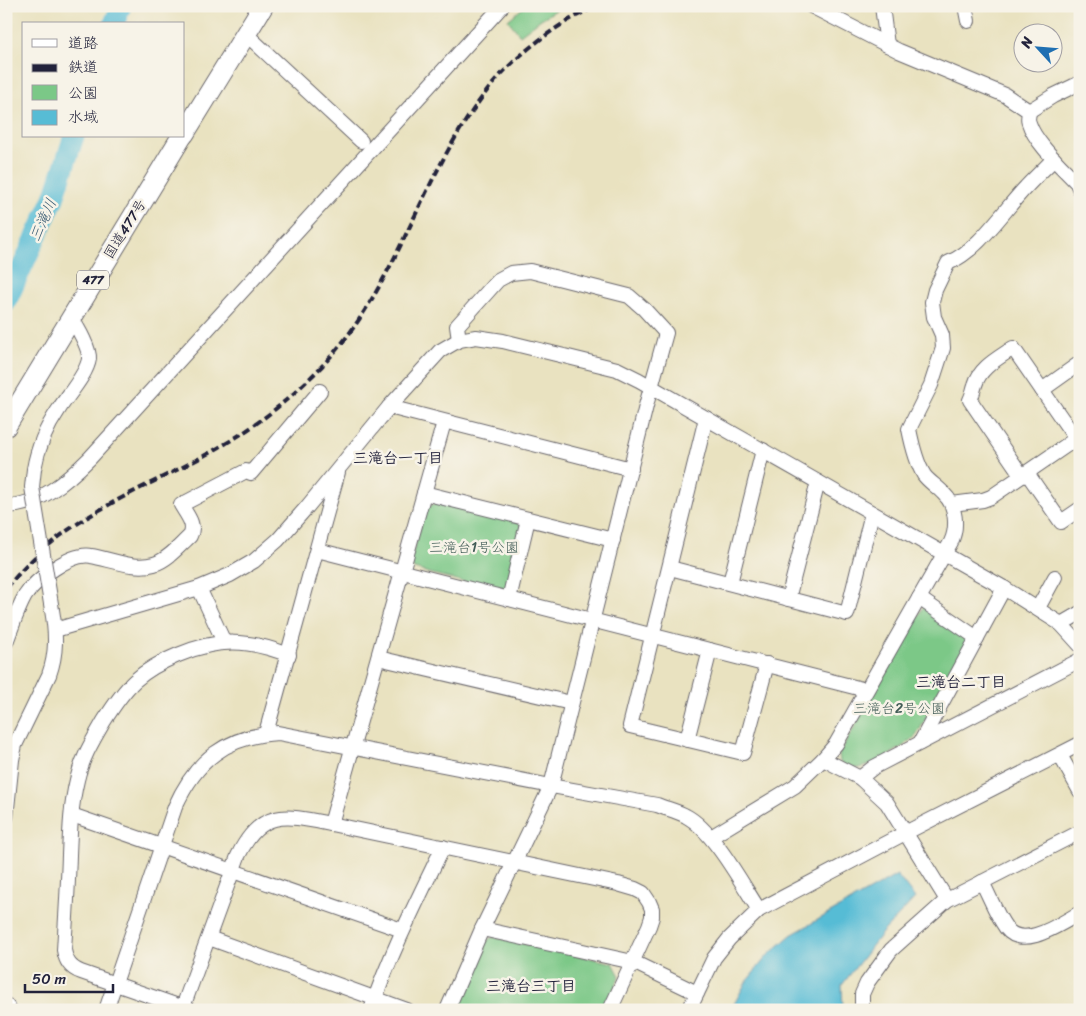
<svg xmlns="http://www.w3.org/2000/svg" width="1086" height="1016" font-family="Sriracha,'Klee One',sans-serif">
	<rect width="100%" height="100%" fill="#f7f3e8"/>
	<filter id="ink" filterUnits="userSpaceOnUse"><feTurbulence type="fractalNoise" baseFrequency=".02" numOctaves="2"/><feDisplacementMap in="SourceGraphic" scale="10" xChannelSelector="R" yChannelSelector="G"/><feConvolveMatrix kernelMatrix="1 2 1 2 8 2 1 2 1" color-interpolation-filters="sRGB"/></filter>
	<filter id="wash" filterUnits="userSpaceOnUse"><feTurbulence type="fractalNoise" baseFrequency=".0096" numOctaves="4" result="noise"/><feDisplacementMap in="SourceGraphic" scale="20" xChannelSelector="R" yChannelSelector="G"/><feGaussianBlur stdDeviation="1.12" result="paint"/><feColorMatrix in="noise" values="0 0 0 0 0 0 0 0 0 0 0 0 0 0 0 0 0 1.4 0 .05"/><feComposite in="paint" operator="in"/></filter>
	<g filter="url(#wash)">
		<rect width="100%" height="100%" fill="#e9e2c0"/>
		<g fill="#7bc887" stroke="#4e7561">
			<polygon points="525,6 563,6 541,19 520,35 508,20"/>
			<polygon points="439,501 514,520 522,526 507,586 498,591 414,569 410,562 426,508"/>
			<path d="M925,604L972,637L916,736C906,746 865,772 851,768C848,767 844,764 840,762L839,754Z"/>
			<polygon points="493,937 613,963 620,976 604,1010 454,1010 484,942"/>
		</g>
		<polygon fill="#57bcd5" stroke="#3c6f88" points="897,875 915,898 882,933 842,985 843,1010 741,1010 733,1006 746,982 768,955 791,935"/>
		<g fill="none" stroke-linecap="round" stroke-linejoin="round">
			<g stroke="#57bcd5" stroke-width="21">
				<polyline points="114,24 121,6"/>
				<polyline points="6,302 54,198 74,136"/>
			</g>
		</g>
	</g>
	<g filter="url(#ink)">
		<g fill="none" stroke-linecap="round" stroke-linejoin="round">
			<g stroke="#68656a" stroke-width="16">
				<g id="minor">
					<path d="M811,6L899,51L1005,95L1029,111C1029,115 1027,119 1029,123C1035,143 1063,168 1077,183L1080,190"/>
					<polyline points="882,6 887,45"/>
					<polyline points="965,6 968,21"/>
					<polyline points="246,34 361,141"/>
					<polyline points="1029,111 1053,96 1080,83"/>
					<polyline points="389,407 631,469"/>
					<polyline points="706,418 630,726 743,753 767,664"/>
					<polyline points="1076,439 1042,390 1080,363"/>
					<path d="M34,469C38,446 46,428 59,409C67,396 87,374 89,359C90,348 77,327 71,317"/>
					<polyline points="1027,473 1061,522 1080,509"/>
					<path d="M1022,476L970,400C973,395 973,390 975,385C980,367 999,358 1013,348L1042,390"/>
					<polyline points="424,493 613,540"/>
					<polyline points="952,504 983,500 991,497 1080,436"/>
					<path d="M6,506C39,506 69,479 90,458L502,6"/>
					<polyline points="317,550 866,690"/>
					<polyline points="670,568 847,614 872,513"/>
					<polyline points="730,583 763,450"/>
					<polyline points="199,588 224,642"/>
					<polyline points="919,598 977,638"/>
					<polyline points="509,599 528,519"/>
					<polyline points="788,599 818,482"/>
					<polyline points="1038,608 1055,577"/>
					<polyline points="1061,624 1080,613"/>
					<polyline points="55,630 199,588 230,575 254,561 278,540 307,507 389,407 440,351 459,340 476,337 503,341 617,369 639,380 1004,588 1061,624 1080,645"/>
					<path d="M6,642C12,627 17,610 25,596C35,580 71,552 91,556C110,559 134,570 154,564C168,560 180,545 190,536C196,525 187,515 181,505L246,471L251,473L320,391"/>
					<polyline points="378,658 571,703"/>
					<polyline points="266,733 338,472"/>
					<polyline points="687,740 710,650"/>
					<polyline points="920,743 1004,588"/>
					<polyline points="1060,755 1080,791"/>
					<polyline points="823,759 860,778 887,803 947,900"/>
					<polyline points="860,778 874,767 1080,660"/>
					<polyline points="72,815 402,930"/>
					<path d="M6,818L12,760L15,745L49,675C57,653 56,633 52,610"/>
					<polyline points="331,824 444,422"/>
					<path d="M711,837L795,786L823,759L836,744L951,542C958,527 956,505 944,494C938,487 929,482 924,475C916,462 912,444 909,429L931,385L943,348L942,335L934,317L932,302L935,290L948,263C978,251 1004,210 1026,187C1035,177 1045,168 1054,159"/>
					<path d="M982,882C990,897 996,914 1006,928C1023,951 1061,923 1080,913"/>
					<polyline points="482,929 633,962 697,993"/>
					<polyline points="209,938 407,1010"/>
					<polyline points="6,1005 10,1010"/>
					<path d="M183,1007L238,856C261,808 286,815 331,824L618,884L635,889L643,893L649,902L652,909V917L649,926L610,1010"/>
					<path d="M106,1010L175,807C196,760 226,736 278,733L551,786L657,805C667,809 677,811 686,816C713,830 742,884 759,910"/>
					<path d="M190,1010L81,972C70,968 66,961 64,950C66,918 68,887 69,855C70,830 71,804 77,780C82,758 93,740 104,721C126,686 139,671 178,655C219,638 248,639 289,655"/>
					<path d="M371,1010C390,954 417,901 443,847"/>
					<polyline points="447,1010 482,929 551,786 647,402 666,333 644,309 629,296 530,271 511,273 498,280 457,326 459,340"/>
					<polyline points="689,1010 714,958 729,939 759,910 907,832 1080,744"/>
					<polyline points="862,1010 862,994 867,983 891,950 947,900 1080,832"/>
				</g>
			</g>
			<g stroke="#68656a" stroke-width="22">
				<g id="highway">
					<polyline points="184,134 263,6"/>
					<polyline points="6,426 182,136"/>
				</g>
			</g>
			<use href="#minor" stroke="#fff" stroke-width="14"/>
			<use href="#highway" stroke="#fff" stroke-width="20"/>
			<path stroke="#22223b" stroke-width="4" stroke-dasharray="8 4" stroke-linecap="butt" d="M6,589C66,512 145,491 225,444C261,423 293,396 322,366C399,286 421,171 491,86C512,60 541,37 569,20C578,15 587,11 596,6"/>
			<g stroke="#68656a" stroke-width="16" stroke-linecap="butt">
				<polyline id="minor-bridge" points="34,469 32,487 52,610"/>
			</g>
			<use href="#minor-bridge" stroke="#fff" stroke-width="14"/>
		</g>
	</g>
	<g text-anchor="middle" dominant-baseline="central" stroke-width="5" stroke-linejoin="round" paint-order="stroke">
		<rect fill="#f7f3e8" stroke="#62616f" stroke-width="1" x="77" y="270.5" width="32" height="19" rx="4"/>
		<g font-size="12" font-weight="bold" fill="#22223b">
			<text x="93" y="280">477</text>
		</g>
		<g font-size="14" fill="#22223b" stroke="#f7f3e8">
			<text transform="translate(125 229) rotate(-58)">国道477号</text>
		</g>
		<g font-size="14" fill="#415c56" stroke="#f7f3e8">
			<text x="474" y="547">三滝台1号公園</text>
			<text x="899" y="708">三滝台2号公園</text>
		</g>
		<g font-size="15" font-style="italic" fill="#355871" stroke="#f7f3e8">
			<text transform="translate(43 220) rotate(-66)">三滝川</text>
		</g>
		<g font-size="15" font-weight="bold" fill="#22223b" stroke="#f7f3e8">
			<text x="398" y="458">三滝台一丁目</text>
			<text x="961" y="682">三滝台二丁目</text>
			<text x="531" y="986">三滝台三丁目</text>
		</g>
	</g>
	<rect width="1086" height="1016" fill="none" stroke="#f7f3e8" stroke-width="25"/>
	<rect x="22" y="22" width="162" height="115" fill="#f7f3e8" stroke="#a29fa3"/>
	<rect x="32" y="39" width="25" height="8" fill="#ffffff" stroke="#a29fa3"/>
	<text x="68" y="48" font-size="15" fill="#22223b">道路</text>
	<rect x="32" y="64" width="25" height="8" fill="#22223b" stroke="#a29fa3"/>
	<text x="68" y="72" font-size="15" fill="#22223b">鉄道</text>
	<rect x="32" y="85" width="25" height="15" fill="#7bc887" stroke="#a29fa3"/>
	<text x="68" y="98" font-size="15" fill="#22223b">公園</text>
	<rect x="32" y="110" width="25" height="15" fill="#57bcd5" stroke="#a29fa3"/>
	<text x="68" y="122" font-size="15" fill="#22223b">水域</text>
	<g transform="translate(1038 48) rotate(296)"><circle r="24" fill="#f7f3e8" stroke="#a29fa3"/>
	<path d="M0-4L9 19L0 12L-9 19Z" fill="#1f6fb2"/>
	<text y="-8" font-size="14" font-weight="bold" text-anchor="middle" fill="#22223b">N</text>
	</g>
	<path d="M25 984v8h88v-8" fill="none" stroke="#22223b" stroke-width="2.5"/>
	<text x="32" y="984" font-size="15" fill="#22223b" stroke="#f7f3e8" stroke-width="4" paint-order="stroke">50 m</text>
</svg>
